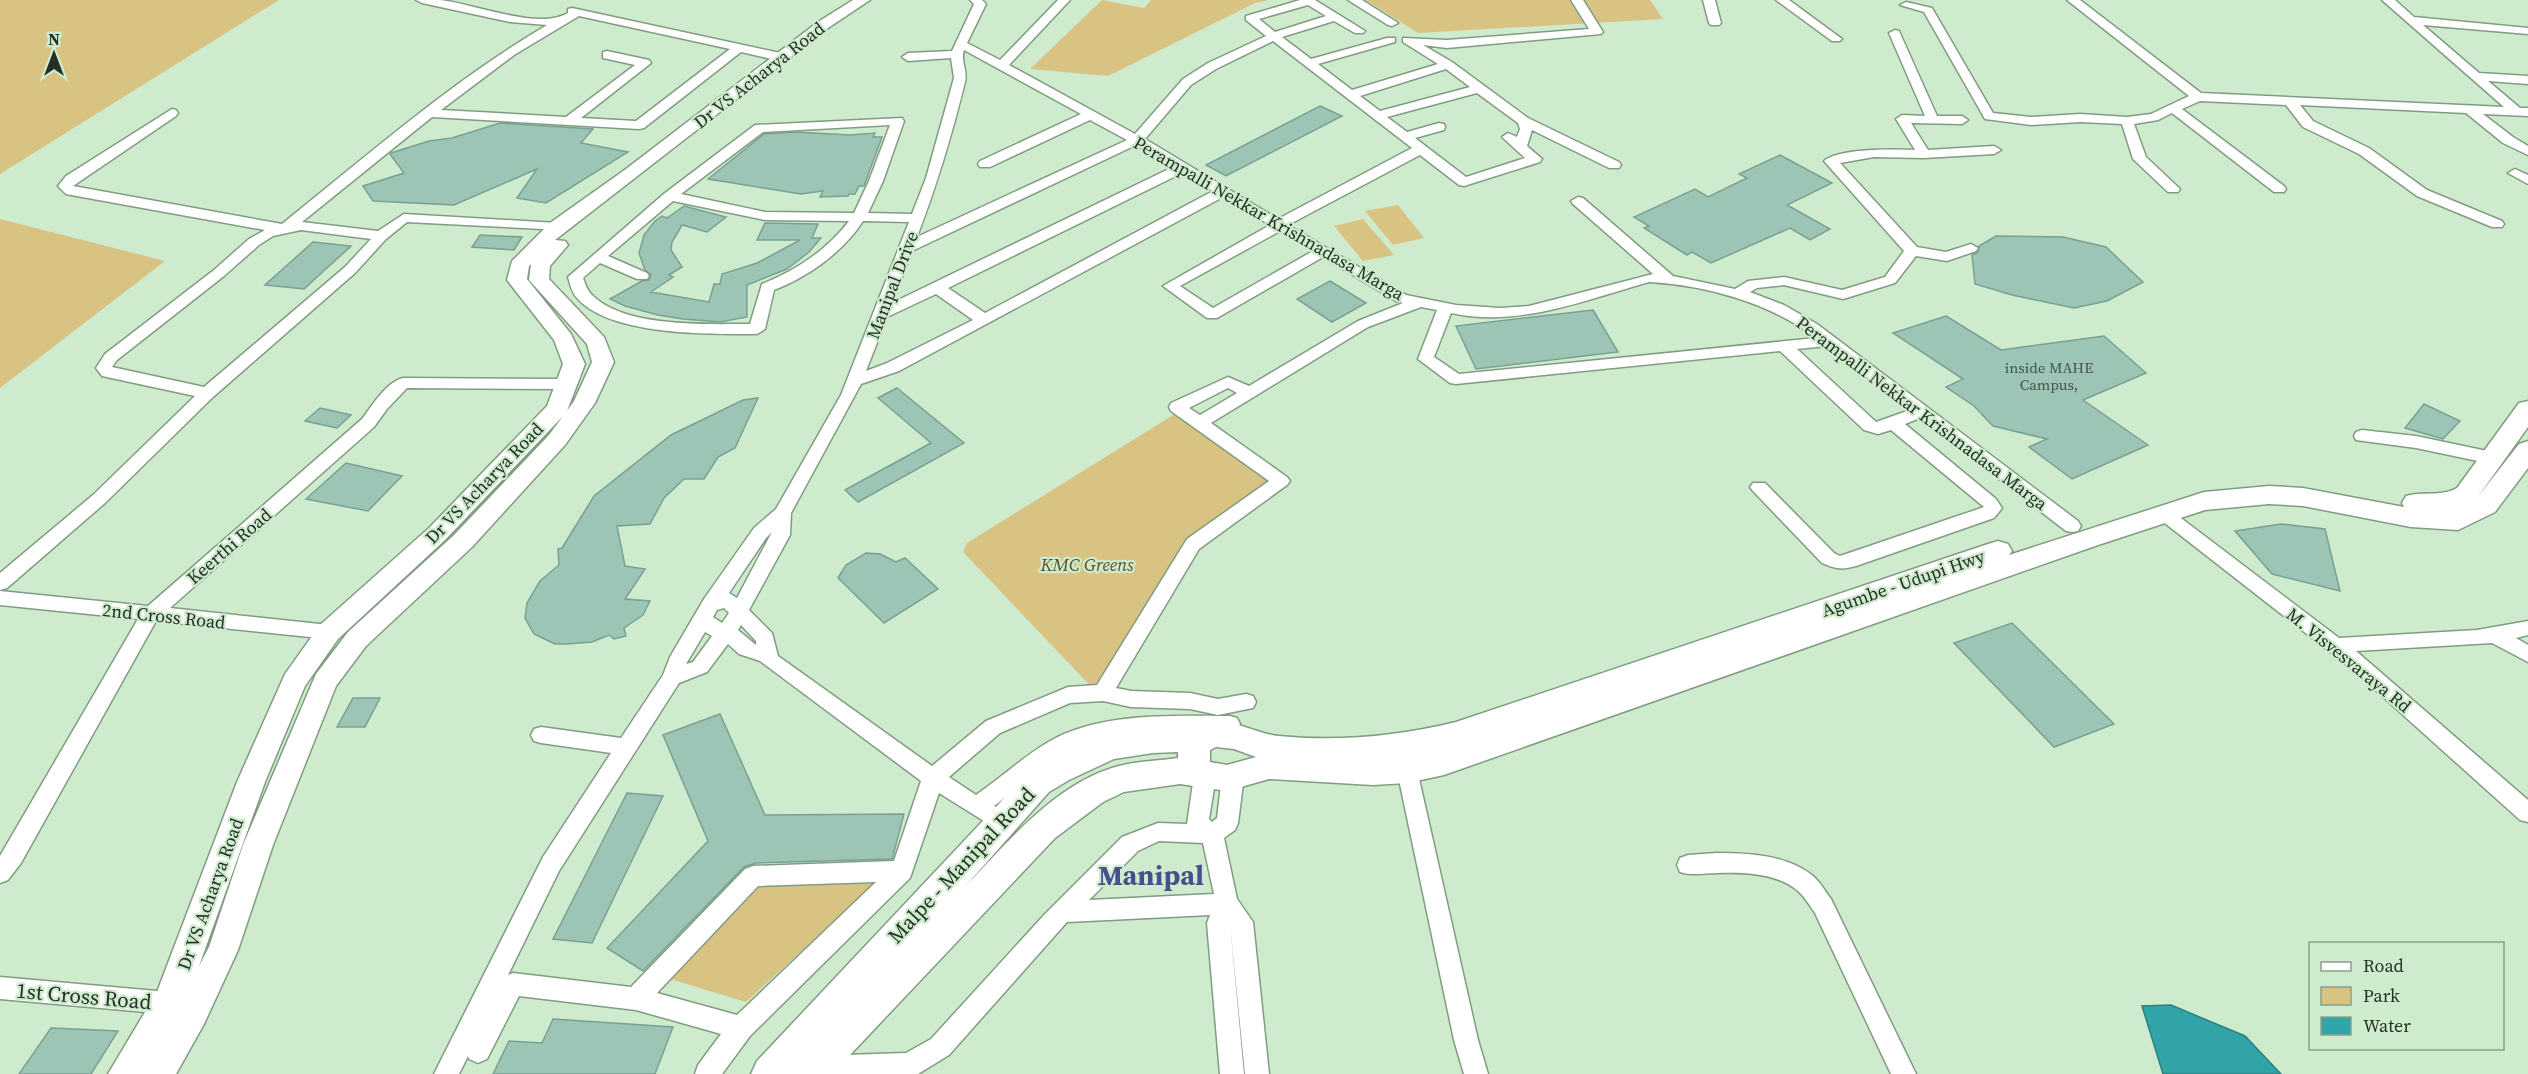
<svg xmlns="http://www.w3.org/2000/svg" width="2528" height="1074" font-family="'Source Serif 4',serif">
	<rect width="100%" height="100%" fill="#cfebce"/>
	<g fill="#d8c383">
		<polygon points="0,0 279,0 0,174"/>
		<polygon points="1102,0 1144,8 1151,0 1269,0 1255,3 1108,76 1030,69"/>
		<polygon points="1366,0 1650,0 1663,19 1418,33"/>
		<polygon points="1398,205 1424,238 1393,245 1365,211"/>
		<polygon points="0,219 165,261 0,388"/>
		<polygon points="1363,219 1394,255 1363,261 1334,226"/>
		<polygon points="1178,412 1278,481 1193,542 1101,697 963,552 967,543"/>
		<polygon points="762,884 875,884 746,1002 670,979"/>
	</g>
	<polygon fill="#30a4a6" stroke="#2d817f" stroke-width="1.5" points="2171,1005 2245,1036 2281,1074 2163,1074 2142,1006"/>
	<g fill="#9cc5b6" stroke="#79a193" stroke-width="1.5">
		<polygon points="1320,106 1342,116 1226,176 1206,165"/>
		<polygon points="500,123 593,129 581,143 628,152 546,203 517,198 537,169 454,205 373,201 363,186 404,173 390,154 391,153 429,141 452,138"/>
		<polygon points="795,132 850,135 875,133 873,137 882,137 864,186 859,186 855,194 849,194 848,196 820,197 823,191 801,194 708,179 764,134"/>
		<polygon points="1780,155 1832,183 1787,205 1830,229 1810,240 1790,228 1711,263 1692,252 1687,255 1644,228 1649,226 1634,217 1695,189 1708,197 1747,178 1739,174"/>
		<polygon points="684,206 726,217 707,232 682,225 672,242 671,250 682,267 669,275 673,277 651,292 709,302 714,284 720,284 722,274 757,263 800,240 757,240 765,223 818,224 812,238 821,238 809,252 787,269 747,285 747,317 720,322 683,319 658,315 625,306 610,299 642,281 649,280 651,275 645,270 639,253 644,235 655,221 662,216 667,218"/>
		<polygon points="480,235 522,237 514,250 472,247"/>
		<polygon points="1996,236 2063,237 2106,247 2143,282 2107,301 2074,308 2012,295 1975,284 1972,255 1978,252 1979,246"/>
		<polygon points="313,242 351,246 304,289 265,285"/>
		<polygon points="1330,281 1366,303 1332,322 1297,299"/>
		<polygon points="1593,310 1618,352 1476,369 1456,326"/>
		<polygon points="1946,316 2001,350 2104,336 2146,373 2083,400 2148,445 2072,479 2029,447 2047,439 1993,426 1974,406 1946,387 1963,379 1893,333"/>
		<polygon points="897,388 964,443 858,502 845,490 931,443 878,398"/>
		<polygon points="758,398 735,448 718,457 704,479 684,479 664,498 650,524 617,526 625,566 645,569 625,599 650,601 643,615 624,628 626,636 614,639 609,635 592,642 567,644 555,644 534,634 525,618 527,603 540,581 559,565 558,549 562,548 594,496 671,435 743,400"/>
		<polygon points="2424,404 2460,421 2443,439 2405,428"/>
		<polygon points="320,408 351,415 337,428 305,421"/>
		<polygon points="346,463 402,476 368,511 306,499"/>
		<polygon points="2281,524 2325,529 2340,591 2272,574 2235,531"/>
		<polygon points="866,553 880,554 896,562 905,558 938,589 884,623 838,578 846,565"/>
		<polygon points="2012,623 2114,724 2054,747 1954,643"/>
		<polygon points="353,698 380,698 365,727 337,727"/>
		<polygon points="720,714 765,815 904,814 893,856 892,859 756,863 744,867 643,971 607,948 708,841 663,735"/>
		<polygon points="627,793 663,796 592,943 553,939"/>
		<polygon points="553,1019 673,1027 655,1074 493,1074 509,1041 542,1043"/>
		<polygon points="51,1028 118,1031 91,1074 19,1074"/>
	</g>
	<g fill="none" stroke-linecap="round" stroke-linejoin="round">
		<g stroke="#819c81" stroke-width="3">
			<g id="minor">
				<path d="M416,0C424,0 432,0 440,0C473,3 538,31 568,13V9L572,8L780,53L786,57L780,61L741,52L644,128L639,129L432,117L302,222L378,231L404,214L557,223L562,224L564,227L562,230L407,222L386,239L355,273L213,397L105,503L7,588L0,590V573L93,495L195,396L102,376L96,368L105,354L214,270L249,239L265,230L71,195L66,194L58,186L66,176L172,109L176,110L178,113L176,116L73,186L282,224C368,155 452,81 547,25L510,22L422,3ZM579,16L730,49L636,121L581,118L651,63L649,60L607,51L603,52V58L635,65L566,117L441,110L514,55ZM301,230L371,239L345,267L204,387L112,367L117,360L224,276L259,245L273,236Z"/>
				<path d="M970,0H982L986,4L967,43L1000,60L1058,0H1070L1009,65L1135,134L1183,79L1208,63L1266,36L1246,20V16L1300,0H1315L1365,31L1363,33H1355L1334,21L1282,37L1311,59L1387,38H1395V42L1318,64L1352,90L1438,64L1403,42V38L1447,40L1589,29L1571,0H1583L1603,32L1601,34L1447,48L1423,45L1452,62L1528,118L1619,162L1621,165L1619,168H1609L1532,130L1527,146L1542,159L1540,162L1464,186L1459,185L1420,155L1288,225L1406,295L1456,305L1500,308L1529,306L1653,274L1573,204L1571,201L1578,197L1583,198L1673,276L1735,289L1748,281L1784,277L1842,290L1885,277L1904,251L1824,161C1838,148 1895,149 1915,150L1896,119L1902,115L1925,116L1889,33L1895,30L1899,31L1937,116H1962L1968,120L1962,124L1911,123L1928,150L1994,146L2001,150L1994,154L1924,158L1874,157L1840,163L1917,247L1946,252L1971,244L1978,248L1976,251L1947,261L1916,256L1895,283L1843,299L1784,285L1757,288L1750,292L1784,305L1817,324L2078,521L2081,526L2078,531L2072,532L2066,531L1920,418L1905,424L1996,499L2002,508L1994,518L1856,566C1842,570 1835,569 1822,563L1753,491L1750,487L1753,483H1765L1834,553L1840,556L1984,507L1891,430L1878,434L1864,430L1780,351L1456,384L1450,383L1418,359L1437,310L1421,307L1368,327L1211,423L1287,477L1290,481L1287,485L1199,549L1116,688L1131,691L1190,693L1218,699L1246,694L1253,696L1256,702L1253,708L1218,715L1190,709L1131,707L1103,701L1070,703L1000,733L949,777L976,795C1001,778 1024,756 1050,741C1102,712 1173,716 1230,716L1237,718L1240,724L1237,730L1230,732C1176,732 1117,729 1068,752C1046,762 1014,791 994,806L1008,815L1011,822L1008,829L1000,831L939,793L910,878L750,1036L722,1074H695L698,1065L721,1034L636,1010L519,996L487,1059L478,1063L469,1059L468,1056L459,1074H434L543,857L611,753L541,743L534,741L531,735L534,729L541,727L621,738L663,675L670,657L704,599L754,528L776,509L841,395L909,222L863,221C843,252 808,277 774,290L765,329L757,334C710,334 610,336 577,298C572,293 570,284 568,277L665,193L755,125L902,118L904,121L883,181L868,213L912,214L926,178L954,78L951,58L908,61L902,57L908,53L952,51L974,4ZM1308,5L1326,16L1275,32L1259,19ZM1273,41L1412,148L1278,219L1145,139L1191,85L1216,69ZM964,50L1081,114L980,161L978,164L980,167H990L1090,120L1127,140L917,237C936,187 952,135 965,82C968,71 960,60 964,50ZM1446,69L1470,87L1380,111L1360,96ZM1477,93L1518,123L1520,129L1517,137L1508,133L1502,137L1525,158L1466,177L1415,138L1444,130L1445,127L1444,124L1439,123L1407,132L1387,117ZM890,125L869,181L854,213L765,212L681,194L763,132ZM1136,145L1173,167L892,303L912,251ZM1182,173L1213,191L985,313L948,288ZM1223,197L1270,225L1163,286L1207,318H1217L1323,257L1396,301L1403,303L1358,321L1249,386L1228,377L1171,403L1169,407L1171,411L1269,481L1187,539L1097,685L1068,687L986,721L932,766L778,656L772,633L749,610L790,535L791,513L861,384L899,371ZM673,201L765,220L849,221C827,250 795,271 762,284L750,324C707,324 623,328 591,294C587,290 585,283 583,278L600,263L637,279H647L649,276L647,273L608,256ZM1280,231L1313,251L1213,308L1180,286ZM1649,282C1705,285 1771,303 1816,338L1459,374L1434,357L1451,313C1518,328 1585,300 1649,282ZM936,294L973,320L887,363L866,371L887,317ZM1827,346L1910,410L1876,422L1797,349ZM1228,388L1237,393L1200,415L1189,408ZM772,532L737,598L729,593L766,538ZM724,608L729,613L722,623L713,617L717,610ZM741,625L756,641V645L738,630ZM705,632L712,636L693,662L686,664ZM728,644L739,654L760,661L921,781L894,861L753,866L745,869L631,987L513,973L508,975L559,871L679,683L707,672ZM876,882L737,1015L657,993L758,886Z"/>
				<polygon points="1348,0 1362,0 1398,23 1392,26 1388,25"/>
				<polygon points="1703,0 1715,0 1721,23 1719,25 1711,25 1709,23"/>
				<polygon points="1776,0 1789,0 1842,39 1840,41 1832,41"/>
				<polygon points="2067,0 2080,0 2201,93 2504,107 2382,0 2395,0 2414,17 2528,28 2528,34 2423,25 2479,73 2528,76 2528,84 2488,81 2520,108 2528,108 2528,116 2483,114 2513,137 2528,146 2528,155 2503,143 2466,113 2300,105 2313,121 2369,148 2427,190 2502,221 2504,224 2502,227 2492,227 2417,196 2359,154 2303,127 2286,105 2200,101 2182,109 2284,186 2286,189 2284,192 2274,192 2172,113 2158,120 2134,124 2146,157 2180,189 2178,192 2168,192 2133,159 2122,124 2080,122 2031,125 1985,119 1924,12 1900,5 1906,2 1932,8 1993,113 2031,117 2080,114 2127,117 2151,114 2189,96"/>
				<polygon points="2515,169 2528,175 2528,184 2508,173"/>
				<path d="M403,378L567,379L575,384L567,389L407,388L387,409L374,427L170,608L329,625L336,627L339,632L336,637L329,639L156,621L21,863L8,880L0,883V856L138,619L0,605V591L148,606L362,419C372,406 386,382 403,378Z"/>
				<polygon points="2362,430 2416,436 2492,452 2498,454 2500,458 2498,462 2492,464 2416,448 2356,440 2354,436 2356,432"/>
				<polygon points="2163,507 2169,509 2339,638 2477,630 2528,621 2528,635 2516,638 2528,645 2528,662 2492,643 2356,651 2528,800 2528,822 2520,820 2353,670 2157,517 2154,513 2157,509"/>
				<polygon points="1407,761 1414,764 1417,770 1478,1040 1488,1074 1464,1074 1454,1040 1397,770 1400,764"/>
				<path d="M1205,767L1212,770L1216,776L1209,819L1212,822L1217,818L1222,776L1226,770L1233,767L1240,770L1244,776L1238,823L1235,830L1224,838L1237,899L1253,922L1269,1074H1245L1230,924L1244,1074H1220L1207,923L1210,915L1067,922L949,1055L918,1074H804L802,1068L805,1059L814,1056L906,1053L931,1039L1045,914L1122,837L1158,823L1187,824L1194,776L1198,770ZM1159,841L1203,843L1214,894L1089,900L1138,851Z"/>
				<path d="M1717,853C1748,853 1788,855 1813,876C1820,882 1825,891 1831,899L1916,1074H1891L1815,913C1810,906 1805,897 1798,891C1778,873 1743,872 1717,873C1705,873 1692,876 1680,872L1677,865L1680,858L1688,855Z"/>
				<polygon points="0,977 168,992 176,995 180,1003 176,1011 168,1014 0,999"/>
			</g>
		</g>
		<g stroke="#819c81" stroke-width="3">
			<path id="major" d="M853,0H870L828,28L555,240L565,241L568,245L550,266L549,279L604,337L614,362L595,403L565,445L472,547L366,646L336,686L273,845L238,950L204,1024L176,1074H108L157,992L237,782L285,674L320,625L429,528L547,406L563,364L554,340L507,280L512,261L550,223L626,169L818,22ZM531,264L529,280L587,344L592,362L574,401L567,411L585,364L571,334L527,279L529,266ZM563,416L549,435L454,535L348,632L316,674L243,845L209,947L199,966L265,782L305,686L338,639L445,540Z"/>
		</g>
		<g stroke="#819c81" stroke-width="3">
			<path id="highway" d="M2528,401V427L2477,498L2519,444L2528,441V468L2495,512L2458,530L2411,527L2303,506L2269,504L2205,510L2098,545L1444,775L1407,783L1373,785L1269,779L1227,791L1180,784L1124,792L1103,802L1055,838L832,1074H751L757,1061L1027,774C1065,750 1104,731 1149,727C1164,726 1181,730 1195,728C1203,727 1209,722 1217,722C1238,721 1258,734 1279,736C1338,742 1398,736 1456,722L1988,544L1998,541L2008,544L2012,551L2009,555L2204,492L2269,486L2303,488L2404,507L2402,503L2406,496C2423,491 2441,497 2457,488L2519,403ZM1216,747L1234,749L1256,757L1227,765L1210,762V750ZM1178,752V758C1159,761 1138,761 1119,766C1056,782 1005,845 962,890L1049,792L1069,780L1114,759L1153,753Z"/>
		</g>
		<use href="#minor" fill="#fff" fill-rule="evenodd"/>
		<use href="#major" fill="#fff" fill-rule="evenodd"/>
		<use href="#highway" fill="#fff" fill-rule="evenodd"/>
	</g>
	<g text-anchor="middle" dominant-baseline="central" stroke-width="4.5" stroke-linejoin="round" paint-order="stroke">
		<g font-size="15" fill="#435549">
			<text x="2049" y="367">inside MAHE<tspan x="2049" dy="17">Campus,</tspan></text>
		</g>
		<g font-size="18" fill="#253025" stroke="#cfebce">
			<text transform="translate(759 75) rotate(-38)">Dr VS Acharya Road</text>
			<text transform="translate(1269 218) rotate(30)">Perampalli Nekkar Krishnadasa Marga</text>
			<text transform="translate(892 285) rotate(-69)">Manipal Drive</text>
			<text transform="translate(1922 413) rotate(37)">Perampalli Nekkar Krishnadasa Marga</text>
			<text transform="translate(484 483) rotate(-46)">Dr VS Acharya Road</text>
			<text transform="translate(229 546) rotate(-41)">Keerthi Road</text>
			<text transform="translate(1903 583) rotate(-19)">Agumbe - Udupi Hwy</text>
			<text transform="translate(164 616) rotate(6)">2nd Cross Road</text>
			<text transform="translate(2349 660) rotate(39)">M. Visvesvaraya Rd</text>
			<text transform="translate(210 894) rotate(-70)">Dr VS Acharya Road</text>
		</g>
		<g font-size="18" font-style="italic" fill="#5d5026" stroke="#cfebce">
			<text x="1087" y="564">KMC Greens</text>
		</g>
		<g font-size="21" fill="#253025" stroke="#cfebce">
			<text transform="translate(961 865) rotate(-47)">Malpe - Manipal Road</text>
			<text transform="translate(84 996) rotate(5)">1st Cross Road</text>
		</g>
		<g font-size="28" font-weight="bold" fill="#474f8c" stroke="#cfebce">
			<text x="1151" y="875">Manipal</text>
		</g>
	</g>
	<rect x="2309" y="942" width="195" height="108" fill="#cfebce" stroke="#8ba08a" stroke-width="1.5"/>
	<rect x="2321" y="962" width="30" height="9" fill="#ffffff" stroke="#8ba08a" stroke-width="1.5"/>
	<text x="2363" y="972" font-size="18" fill="#253025">Road</text>
	<rect x="2321" y="987" width="30" height="18" fill="#d8c383" stroke="#8ba08a" stroke-width="1.5"/>
	<text x="2363" y="1002" font-size="18" fill="#253025">Park</text>
	<rect x="2321" y="1017" width="30" height="18" fill="#30a4a6" stroke="#8ba08a" stroke-width="1.5"/>
	<text x="2363" y="1032" font-size="18" fill="#253025">Water</text>
	<g transform="translate(54 54)" stroke="#cfebce" stroke-width="4.5" paint-order="stroke">
	<path d="M0-4.5L10 22L0 15L-10 22Z" fill="#253025"/>
	<text y="-9" font-size="16" font-weight="bold" text-anchor="middle" fill="#253025">N</text>
	</g>
</svg>
